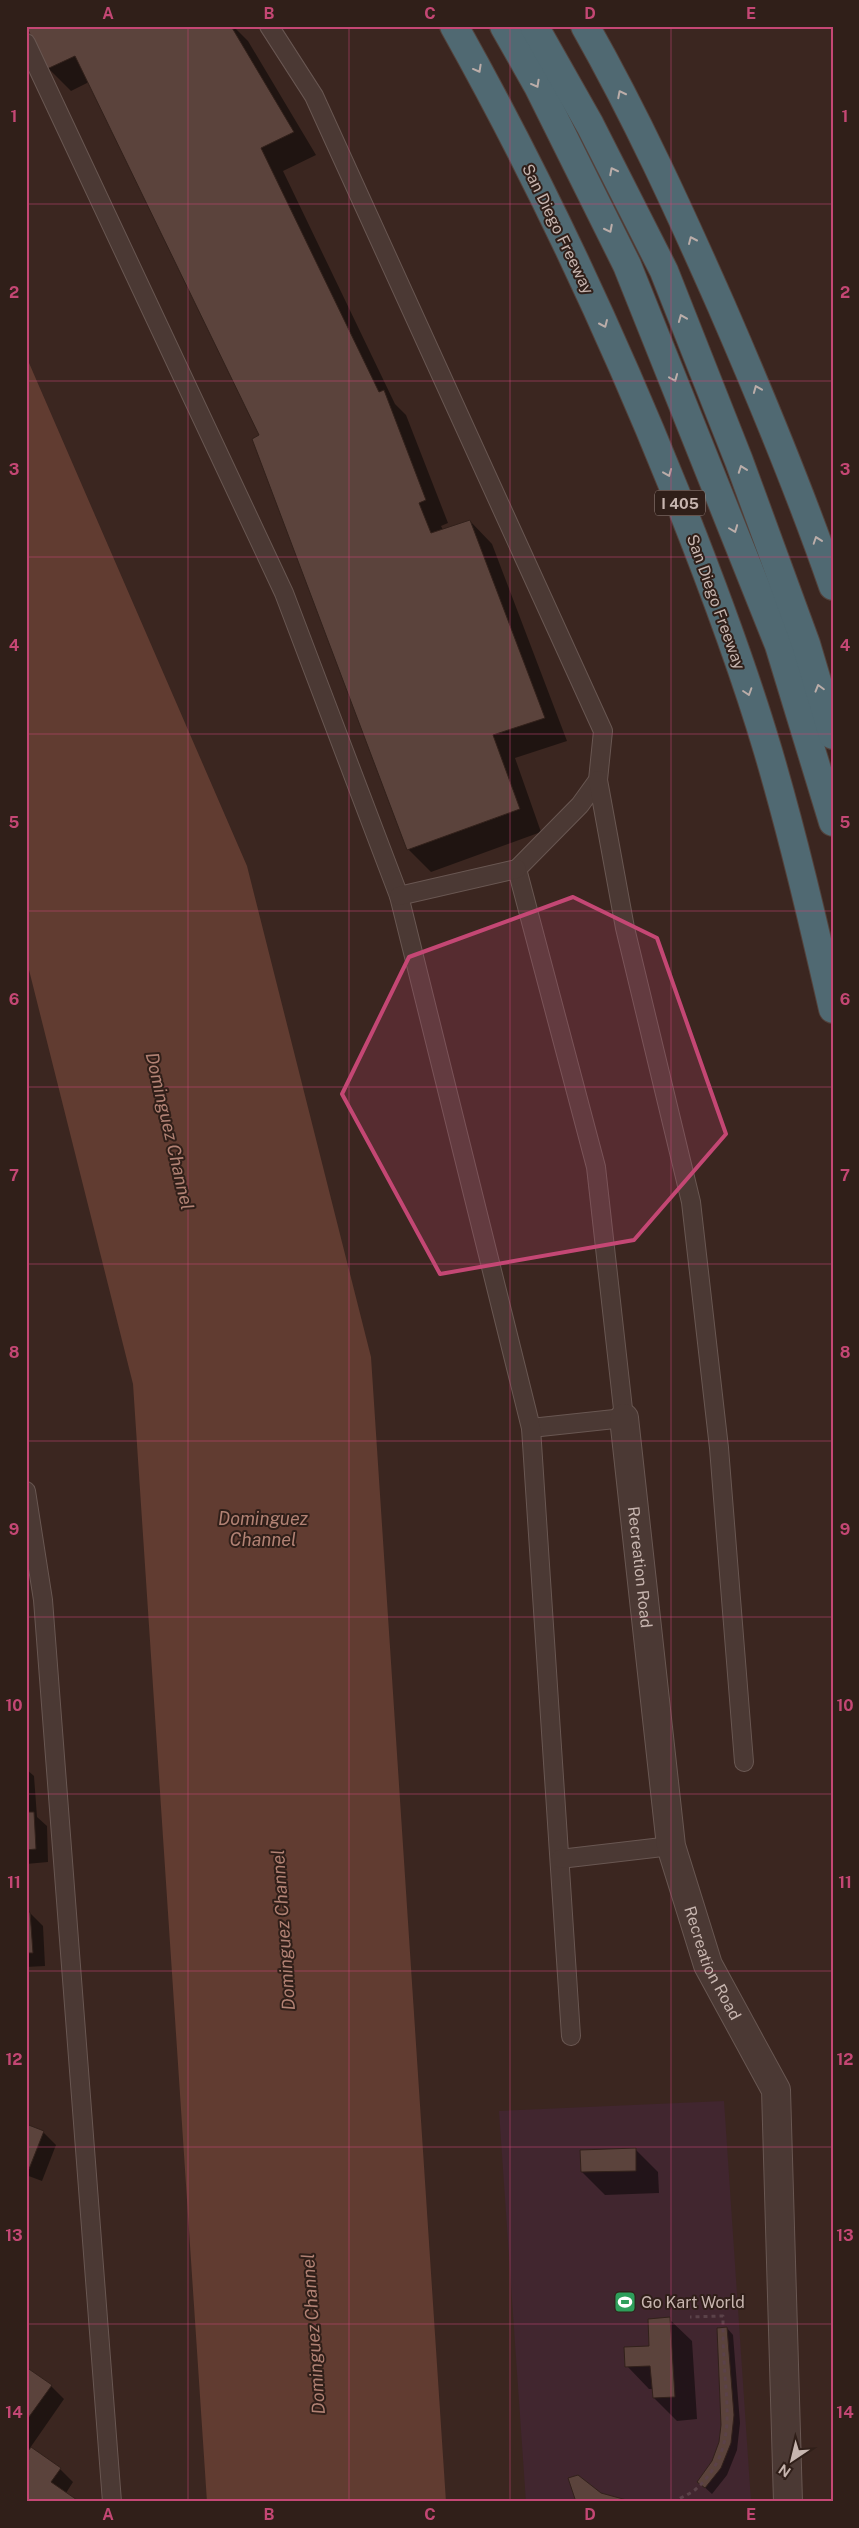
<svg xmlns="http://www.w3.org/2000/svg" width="859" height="2528" font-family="'Public Sans',sans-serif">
	<rect width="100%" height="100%" fill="#3b2620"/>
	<polygon fill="#41262f" points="724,2101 751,2502 526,2502 499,2111"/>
	<polygon fill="#613c31" points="26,356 247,866 371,1357 446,2502 207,2502 133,1384 26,958"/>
	<g fill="#0007">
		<polygon points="28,26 233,26 248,41 316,155 283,171 395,404 406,415 448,523 441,526 443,530 470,521 492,544 567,741 515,758 541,832 431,872 408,849 261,436 89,82 71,91 48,68"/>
		<polygon points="26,1708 29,1738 26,1739"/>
		<polygon points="26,1769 34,1776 37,1817 47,1826 48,1862 26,1864"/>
		<polygon points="26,1913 30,1913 43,1926 45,1966 26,1967"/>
		<polygon points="26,2125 43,2132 56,2145 42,2181 26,2175"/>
		<polygon points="635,2149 658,2172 659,2193 605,2195 582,2172"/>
		<polygon points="669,2319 692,2341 697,2419 677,2421 654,2398 653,2389 649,2389 627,2366 650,2347"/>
		<polygon points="727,2328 733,2335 740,2423 737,2450 727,2475 712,2494 699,2482 713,2461 720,2442"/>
		<polygon points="26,2368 51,2386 64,2399 30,2448 60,2469 73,2482 66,2493 26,2502"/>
	</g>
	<g fill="#5b433c" stroke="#32211b">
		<polygon points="26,26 231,26 294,132 261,148 379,392 384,390 426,500 419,503 431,533 470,520 545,718 493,735 520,809 407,850 252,439 259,435 75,56 47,69"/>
		<polygon points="26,1812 34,1812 36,1849 26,1850"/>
		<polygon points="26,1912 30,1912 33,1953 26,1953"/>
		<polygon points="26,2124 44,2131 29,2169 26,2168"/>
		<polygon points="636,2148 636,2171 581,2172 580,2150"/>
		<polygon points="670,2317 675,2397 653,2398 650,2366 625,2367 624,2347 649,2346 648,2319"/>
		<polygon points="727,2327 734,2415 731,2443 721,2468 705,2488 697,2482 712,2461 719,2442 721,2425 717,2328"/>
		<polygon points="26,2367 52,2385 26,2421"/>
		<polygon points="31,2447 61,2468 51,2482 80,2502 26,2502 26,2454"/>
		<polygon points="578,2475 601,2493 634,2502 576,2502 568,2478"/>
	</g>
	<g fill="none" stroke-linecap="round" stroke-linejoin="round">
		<g stroke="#695752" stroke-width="20">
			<g id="lane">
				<polyline points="269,26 314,96 603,731 598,780 580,805 517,869 596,1167 624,1418 531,1428"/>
				<polyline points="26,43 284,593 399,896 531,1428 571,2036"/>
				<polyline points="598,780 625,928 691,1202 719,1448 744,1762"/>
				<polyline points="399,896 517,869"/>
				<polyline points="26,1491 43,1600 112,2502"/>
				<polyline points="560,1859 671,1846"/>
			</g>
		</g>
		<g stroke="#695752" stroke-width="30">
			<g id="street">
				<path id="s1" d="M624,1418L671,1846L708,1965L776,2090L788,2502"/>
			</g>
		</g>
		<g stroke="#53423c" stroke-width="30">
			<g id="highway">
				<path d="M454,26C538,176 611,332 675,491C709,576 742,663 768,751C793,836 813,922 833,1009"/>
				<polyline points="504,26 538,86 627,265 779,645 833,822"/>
				<polyline points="534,26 590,125 664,271 739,461 806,644 833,735"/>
				<path d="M585,26C636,116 679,210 721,305C761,397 800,491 833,586"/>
			</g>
		</g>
		<path stroke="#5b4249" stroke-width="3" stroke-dasharray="4 4" stroke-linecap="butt" d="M673,2502C680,2498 690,2494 696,2489C738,2451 726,2407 724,2359C723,2344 723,2330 723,2316L690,2317"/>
		<use href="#lane" stroke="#4b3934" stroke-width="18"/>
		<use href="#street" stroke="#4b3934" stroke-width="28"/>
		<use href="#highway" stroke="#506972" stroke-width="28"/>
	</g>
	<defs><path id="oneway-chevron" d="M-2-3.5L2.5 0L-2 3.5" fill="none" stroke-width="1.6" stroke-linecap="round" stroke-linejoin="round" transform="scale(1.25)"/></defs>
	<g stroke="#bbada9">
		<use href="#oneway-chevron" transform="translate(478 69) rotate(61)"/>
		<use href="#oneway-chevron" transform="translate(536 84) rotate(61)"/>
		<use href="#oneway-chevron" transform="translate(621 94) rotate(-117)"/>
		<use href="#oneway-chevron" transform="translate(613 171) rotate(-117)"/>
		<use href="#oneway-chevron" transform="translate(609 229) rotate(63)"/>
		<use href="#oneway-chevron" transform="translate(692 240) rotate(-114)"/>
		<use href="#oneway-chevron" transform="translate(682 318) rotate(-112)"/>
		<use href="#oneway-chevron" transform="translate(604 324) rotate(66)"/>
		<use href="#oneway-chevron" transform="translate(674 378) rotate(68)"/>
		<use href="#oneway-chevron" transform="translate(757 389) rotate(-112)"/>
		<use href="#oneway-chevron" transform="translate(742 469) rotate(-110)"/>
		<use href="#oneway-chevron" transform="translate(668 473) rotate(68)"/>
		<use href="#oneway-chevron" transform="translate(734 529) rotate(69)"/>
		<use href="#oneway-chevron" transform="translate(817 540) rotate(-109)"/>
		<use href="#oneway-chevron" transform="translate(819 688) rotate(-106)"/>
		<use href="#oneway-chevron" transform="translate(748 692) rotate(72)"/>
	</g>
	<path fill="#c44774" fill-opacity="0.2" stroke="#c44774" stroke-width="4" stroke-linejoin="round" d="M573,897L657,938L726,1134L634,1240L440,1274L342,1094L409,957Z"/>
	<path fill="none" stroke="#c44774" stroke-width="1" stroke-opacity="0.55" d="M188,26V2502M349,26V2502M510,26V2502M671,26V2502M26,204H833M26,381H833M26,557H833M26,734H833M26,911H833M26,1087H833M26,1264H833M26,1441H833M26,1617H833M26,1794H833M26,1971H833M26,2147H833M26,2324H833"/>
	<defs>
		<g id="stadium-square" transform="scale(1.125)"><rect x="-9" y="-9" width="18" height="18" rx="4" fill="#2e9e5b" stroke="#301f19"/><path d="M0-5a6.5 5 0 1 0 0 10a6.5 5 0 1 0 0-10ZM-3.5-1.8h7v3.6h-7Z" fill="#fff"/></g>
	</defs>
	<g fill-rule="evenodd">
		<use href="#stadium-square" x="625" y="2302"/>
	</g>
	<g text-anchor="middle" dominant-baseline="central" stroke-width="4" stroke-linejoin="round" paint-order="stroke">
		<rect fill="#301f19" stroke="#9a8882" stroke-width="1" x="655" y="490.5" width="50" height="25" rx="4"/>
		<g font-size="15" font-weight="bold" fill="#c7b5af">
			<text x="680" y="503">I 405</text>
		</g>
		<g font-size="16" fill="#c7b5af" stroke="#301f19">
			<text transform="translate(558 229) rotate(64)">San Diego Freeway</text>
			<text transform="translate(716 602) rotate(70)">San Diego Freeway</text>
			<text stroke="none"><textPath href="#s1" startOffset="150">Recreation Road</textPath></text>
			<text stroke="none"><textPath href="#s1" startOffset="555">Recreation Road</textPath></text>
		</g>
		<g font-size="16" fill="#c7b5af" stroke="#301f19" text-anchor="start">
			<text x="641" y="2302">Go Kart World</text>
		</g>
		<g font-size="18" font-style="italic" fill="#b28274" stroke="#301f19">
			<text transform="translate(170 1131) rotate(77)">Dominguez Channel</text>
			<text x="263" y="1518">Dominguez<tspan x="263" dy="21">Channel</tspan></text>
			<text transform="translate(283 1930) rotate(-94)">Dominguez Channel</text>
			<text transform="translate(313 2334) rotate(-94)">Dominguez Channel</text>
		</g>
	</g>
	<rect width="859" height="2528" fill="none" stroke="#301f19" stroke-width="55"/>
	<g transform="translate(792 2460) rotate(215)" stroke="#301f19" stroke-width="4" paint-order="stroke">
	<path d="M0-4L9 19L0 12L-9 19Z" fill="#c7b5af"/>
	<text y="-8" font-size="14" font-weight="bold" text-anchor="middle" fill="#c7b5af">N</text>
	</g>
	<rect x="28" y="28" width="804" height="2472" fill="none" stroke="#c44774" stroke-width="2"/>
	<g font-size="16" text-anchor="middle" font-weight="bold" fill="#c44774">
		<text x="108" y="19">A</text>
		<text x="269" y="19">B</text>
		<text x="430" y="19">C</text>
		<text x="590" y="19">D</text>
		<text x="751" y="19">E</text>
		<text x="14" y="122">1</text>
		<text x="845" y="122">1</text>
		<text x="14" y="298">2</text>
		<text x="845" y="298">2</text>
		<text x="14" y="475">3</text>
		<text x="845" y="475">3</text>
		<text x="14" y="651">4</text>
		<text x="845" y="651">4</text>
		<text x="14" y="828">5</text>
		<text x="845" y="828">5</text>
		<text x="14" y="1005">6</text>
		<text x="845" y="1005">6</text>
		<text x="14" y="1181">7</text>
		<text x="845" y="1181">7</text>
		<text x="14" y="1358">8</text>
		<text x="845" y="1358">8</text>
		<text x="14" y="1535">9</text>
		<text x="845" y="1535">9</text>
		<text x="14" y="1711">10</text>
		<text x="845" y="1711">10</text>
		<text x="14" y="1888">11</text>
		<text x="845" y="1888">11</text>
		<text x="14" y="2065">12</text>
		<text x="845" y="2065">12</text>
		<text x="14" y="2241">13</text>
		<text x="845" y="2241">13</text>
		<text x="14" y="2418">14</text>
		<text x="845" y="2418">14</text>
		<text x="108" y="2520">A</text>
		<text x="269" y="2520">B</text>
		<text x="430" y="2520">C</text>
		<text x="590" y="2520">D</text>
		<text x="751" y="2520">E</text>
	</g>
</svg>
